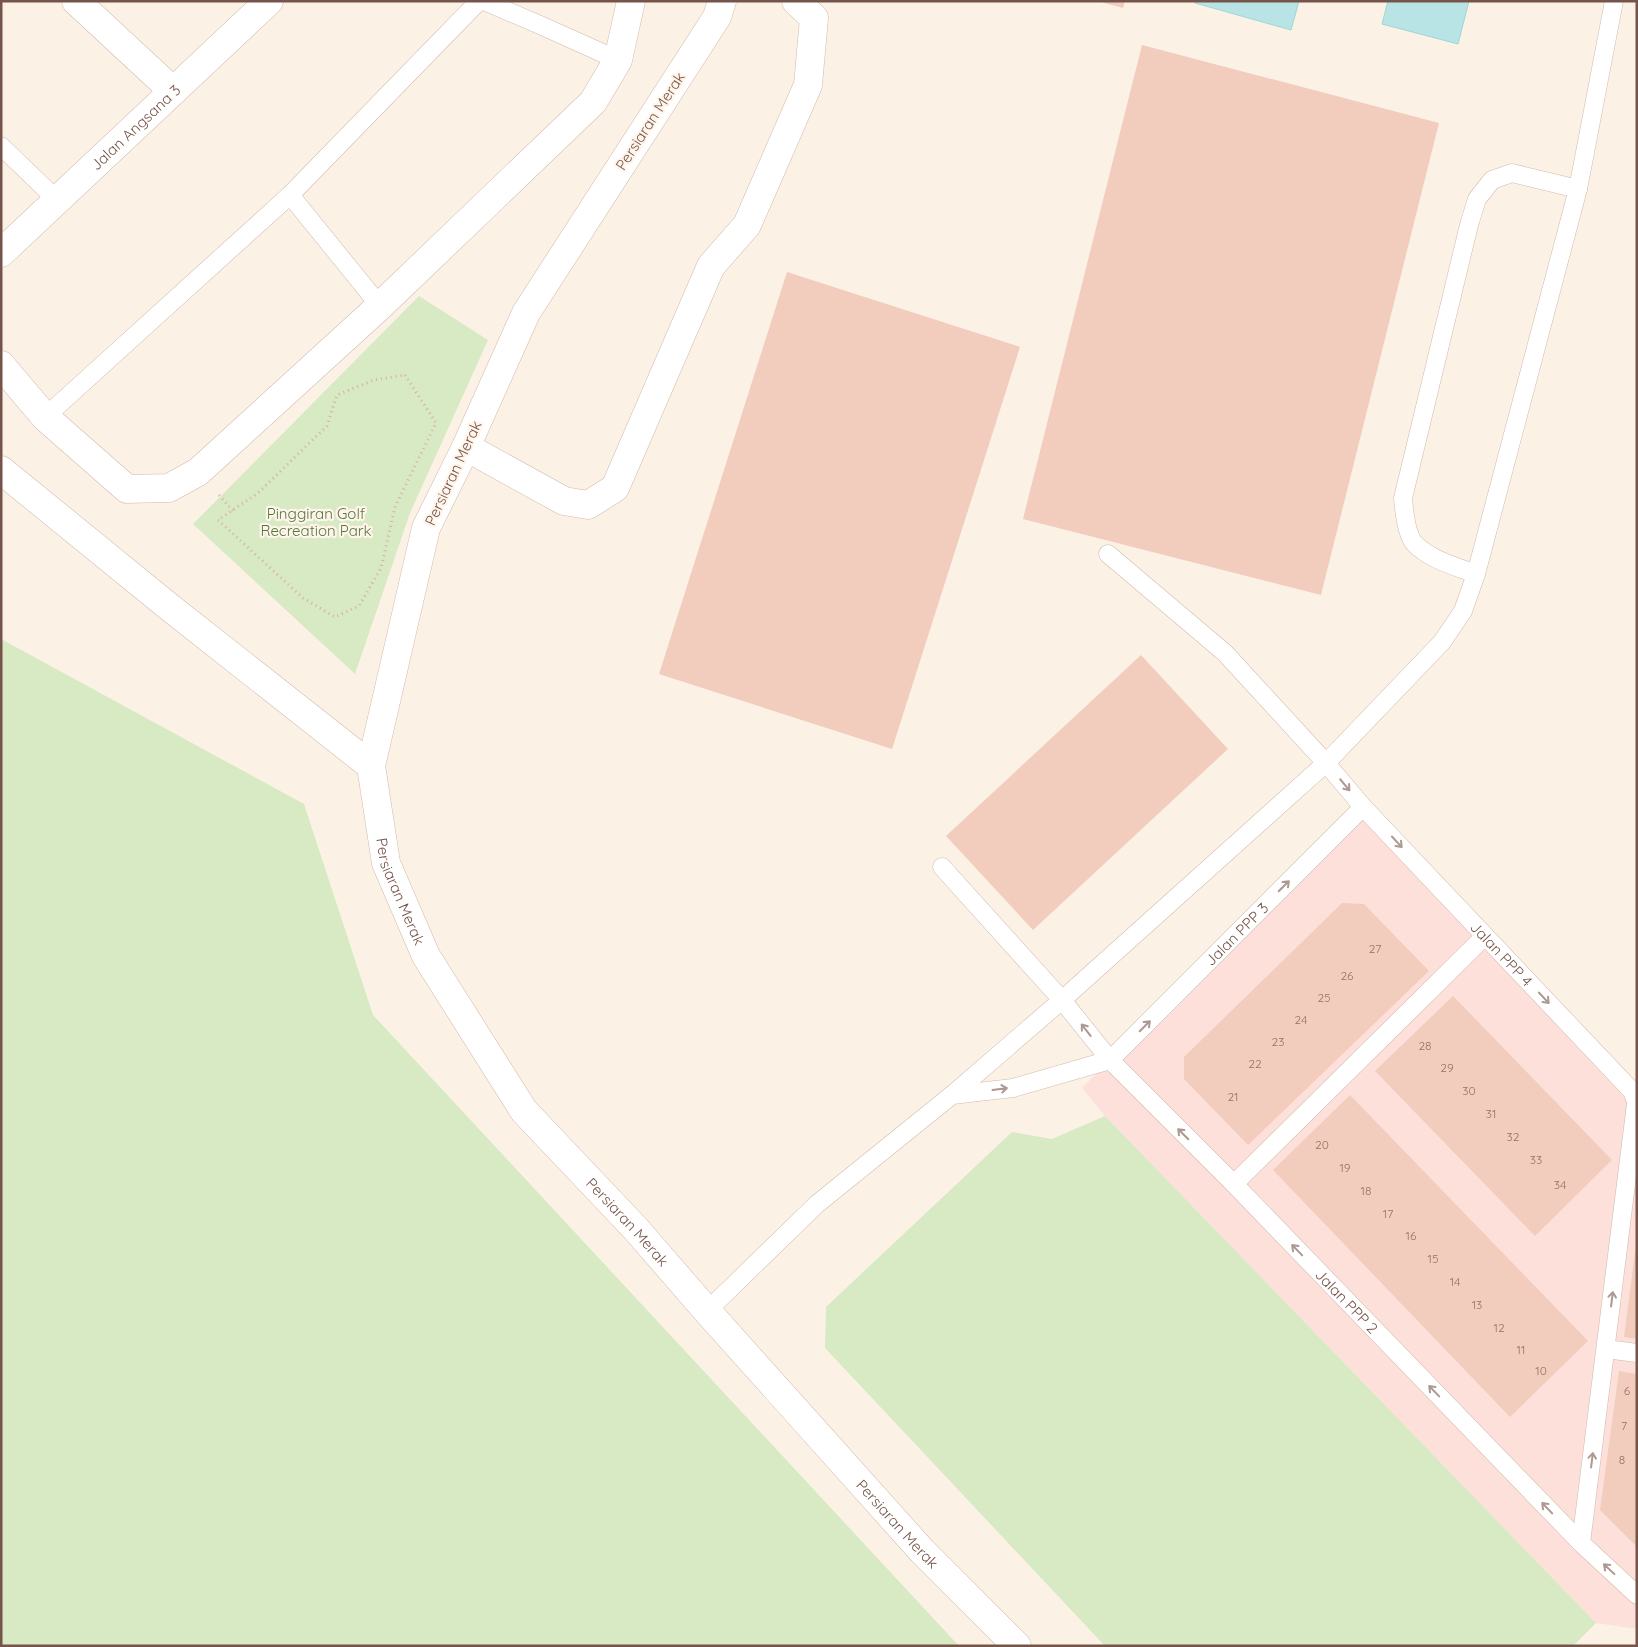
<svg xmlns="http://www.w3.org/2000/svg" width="1638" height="1647" font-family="Quicksand,sans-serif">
	<rect width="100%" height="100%" fill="#fcf1e5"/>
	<polygon fill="#fce0d9" points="1364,806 1637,1101 1637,1629 1596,1623 1105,1116 1082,1088"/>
	<g fill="#d7eac3">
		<polygon points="419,296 488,340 410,513 355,674 193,524"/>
		<polygon points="1,639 304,804 373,1015 959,1646 1,1646"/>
		<polygon points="1105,1116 1596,1623 1573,1646 1105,1646 825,1348 826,1307 1012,1132 1052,1139"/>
	</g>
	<g fill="#b9e4e6" stroke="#a0d5d8">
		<polygon points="1195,1 1299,1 1291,30 1195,3"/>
		<polygon points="1388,1 1469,1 1458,44 1382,24"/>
	</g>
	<g fill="#f2ccbd">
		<polygon points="1097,1 1125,1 1123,8"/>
		<polygon points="1142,45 1439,123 1321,595 1023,519"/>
		<polygon points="787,272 1020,347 892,749 659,674"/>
		<polygon points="1141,655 1228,749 1033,930 946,836"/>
		<polygon points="1342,903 1364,904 1429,971 1248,1145 1184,1079 1184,1057"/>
		<polygon points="1453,996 1612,1160 1535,1236 1375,1071"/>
		<polygon points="1350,1095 1588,1341 1510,1417 1273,1170"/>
		<polygon points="1636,1245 1637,1245 1637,1339 1624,1337"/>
		<polygon points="1619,1371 1637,1374 1637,1547 1600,1510"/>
	</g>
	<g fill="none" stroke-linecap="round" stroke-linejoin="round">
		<g stroke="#d0baae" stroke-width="19">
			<g id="lane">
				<polyline points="484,1 540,25 618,60"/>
				<polyline points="1,146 58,201"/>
				<polyline points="290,195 380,306"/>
				<polyline points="45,417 290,195 479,1"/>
				<path id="s1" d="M1108,554L1225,653L1326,763L1363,807L1632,1091L1637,1104"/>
				<path d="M1476,574C1455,566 1430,560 1414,543C1406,533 1404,511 1403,498L1469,225L1477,199L1492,180L1512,173L1578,189"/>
				<path id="s2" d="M942,867L1062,1000L1110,1060L1234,1184L1581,1543L1637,1595"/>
				<path id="s3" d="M952,1095L1013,1088L1110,1060L1363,807"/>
				<polyline points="1234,1184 1485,936"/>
				<polyline points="707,1311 817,1204 952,1095 1062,1000 1326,763 1442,642 1463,611 1476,574 1578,189 1614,1"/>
				<polyline points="1606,1349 1637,1353"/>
				<polyline points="1581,1543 1636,1104"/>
			</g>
		</g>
		<g stroke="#d0baae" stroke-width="29">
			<g id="street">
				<polyline points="76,1 173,91"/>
				<path id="s4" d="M1,253L269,1"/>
				<polyline points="1,365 45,417 127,489 169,488 198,472 380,306 593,102 618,60 631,1"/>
				<polyline points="466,447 564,501 588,505 615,488 711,266 747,225 808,85 814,18 796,1"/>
				<polyline points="1,470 168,606 371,766"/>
			</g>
		</g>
		<g stroke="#d3b9ab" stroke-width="29">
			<g id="secondary">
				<path id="s5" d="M722,1L717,17L526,313L466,447L426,528L371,766L386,863L426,956L524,1111L635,1228L707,1311L922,1551L1017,1646"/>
			</g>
		</g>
		<g stroke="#d7afa0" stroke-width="3" stroke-dasharray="1 4" stroke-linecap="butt">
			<polygon points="405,375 436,423 395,507 381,568 359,606 335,617 303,598 218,520 258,493 327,426 337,395 374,380"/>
			<polyline points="219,495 233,511"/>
		</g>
		<use href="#lane" stroke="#fff" stroke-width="18"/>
		<use href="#street" stroke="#fff" stroke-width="28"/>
		<use href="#secondary" stroke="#fff" stroke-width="28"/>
	</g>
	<defs><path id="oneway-shaft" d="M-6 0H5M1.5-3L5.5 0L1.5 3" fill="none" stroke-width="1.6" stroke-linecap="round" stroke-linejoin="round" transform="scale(1.25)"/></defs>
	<g stroke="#ac9992">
		<use href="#oneway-shaft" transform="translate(1345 785) rotate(50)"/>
		<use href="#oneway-shaft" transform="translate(1397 842) rotate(47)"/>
		<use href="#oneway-shaft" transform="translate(1284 886) rotate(-45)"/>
		<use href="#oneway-shaft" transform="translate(1544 998) rotate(47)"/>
		<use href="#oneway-shaft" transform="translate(1145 1026) rotate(-45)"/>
		<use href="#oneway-shaft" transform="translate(1086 1030) rotate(-128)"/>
		<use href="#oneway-shaft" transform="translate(1000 1089) rotate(-7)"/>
		<use href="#oneway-shaft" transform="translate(1183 1134) rotate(-135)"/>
		<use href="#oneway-shaft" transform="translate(1297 1250) rotate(-134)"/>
		<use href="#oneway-shaft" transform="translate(1612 1299) rotate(-83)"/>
		<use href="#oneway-shaft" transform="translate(1434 1391) rotate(-134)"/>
		<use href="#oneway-shaft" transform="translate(1592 1460) rotate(-83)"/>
		<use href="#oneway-shaft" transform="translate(1547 1508) rotate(-134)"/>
		<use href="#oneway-shaft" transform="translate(1609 1569) rotate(-137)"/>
	</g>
	<g text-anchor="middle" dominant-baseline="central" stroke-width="4.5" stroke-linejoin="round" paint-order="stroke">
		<g font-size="12" fill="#947367">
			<text x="1375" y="948">27</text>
			<text x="1347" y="975">26</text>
			<text x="1324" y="997">25</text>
			<text x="1301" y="1019">24</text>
			<text x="1278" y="1041">23</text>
			<text x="1425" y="1045">28</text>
			<text x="1255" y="1063">22</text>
			<text x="1447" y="1067">29</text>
			<text x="1469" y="1090">30</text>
			<text x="1233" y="1096">21</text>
			<text x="1491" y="1113">31</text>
			<text x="1513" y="1136">32</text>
			<text x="1322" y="1144">20</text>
			<text x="1536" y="1159">33</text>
			<text x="1345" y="1167">19</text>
			<text x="1560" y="1184">34</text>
			<text x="1366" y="1190">18</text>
			<text x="1388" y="1213">17</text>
			<text x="1411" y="1235">16</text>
			<text x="1433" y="1258">15</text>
			<text x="1455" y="1281">14</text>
			<text x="1477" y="1304">13</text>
			<text x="1499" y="1327">12</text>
			<text x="1521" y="1349">11</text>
			<text x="1541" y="1370">10</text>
			<text x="1627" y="1390">6</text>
			<text x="1624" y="1425">7</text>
			<text x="1622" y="1459">8</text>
		</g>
		<g font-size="15" fill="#75554a" stroke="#fff5eb">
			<text transform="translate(650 121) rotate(-57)">Persiaran Merak</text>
			<text stroke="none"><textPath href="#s4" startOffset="184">Jalan Angsana 3</textPath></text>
			<text transform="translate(453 473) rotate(-65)">Persiaran Merak</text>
			<text stroke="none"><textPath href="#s5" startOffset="980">Persiaran Merak</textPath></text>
			<text stroke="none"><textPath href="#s3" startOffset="341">Jalan PPP 3</textPath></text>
			<text stroke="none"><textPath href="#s1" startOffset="562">Jalan PPP 4</textPath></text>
			<text stroke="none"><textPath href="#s5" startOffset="1385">Persiaran Merak</textPath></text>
			<text stroke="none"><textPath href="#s2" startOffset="594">Jalan PPP 2</textPath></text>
			<text stroke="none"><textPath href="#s5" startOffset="1790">Persiaran Merak</textPath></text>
		</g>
		<g font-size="15" fill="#55753f" stroke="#fff5eb">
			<text x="316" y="513">Pinggiran Golf<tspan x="316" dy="17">Recreation Park</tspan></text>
		</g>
	</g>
	<rect width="1638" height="1647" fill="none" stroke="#75554a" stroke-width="5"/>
</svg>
